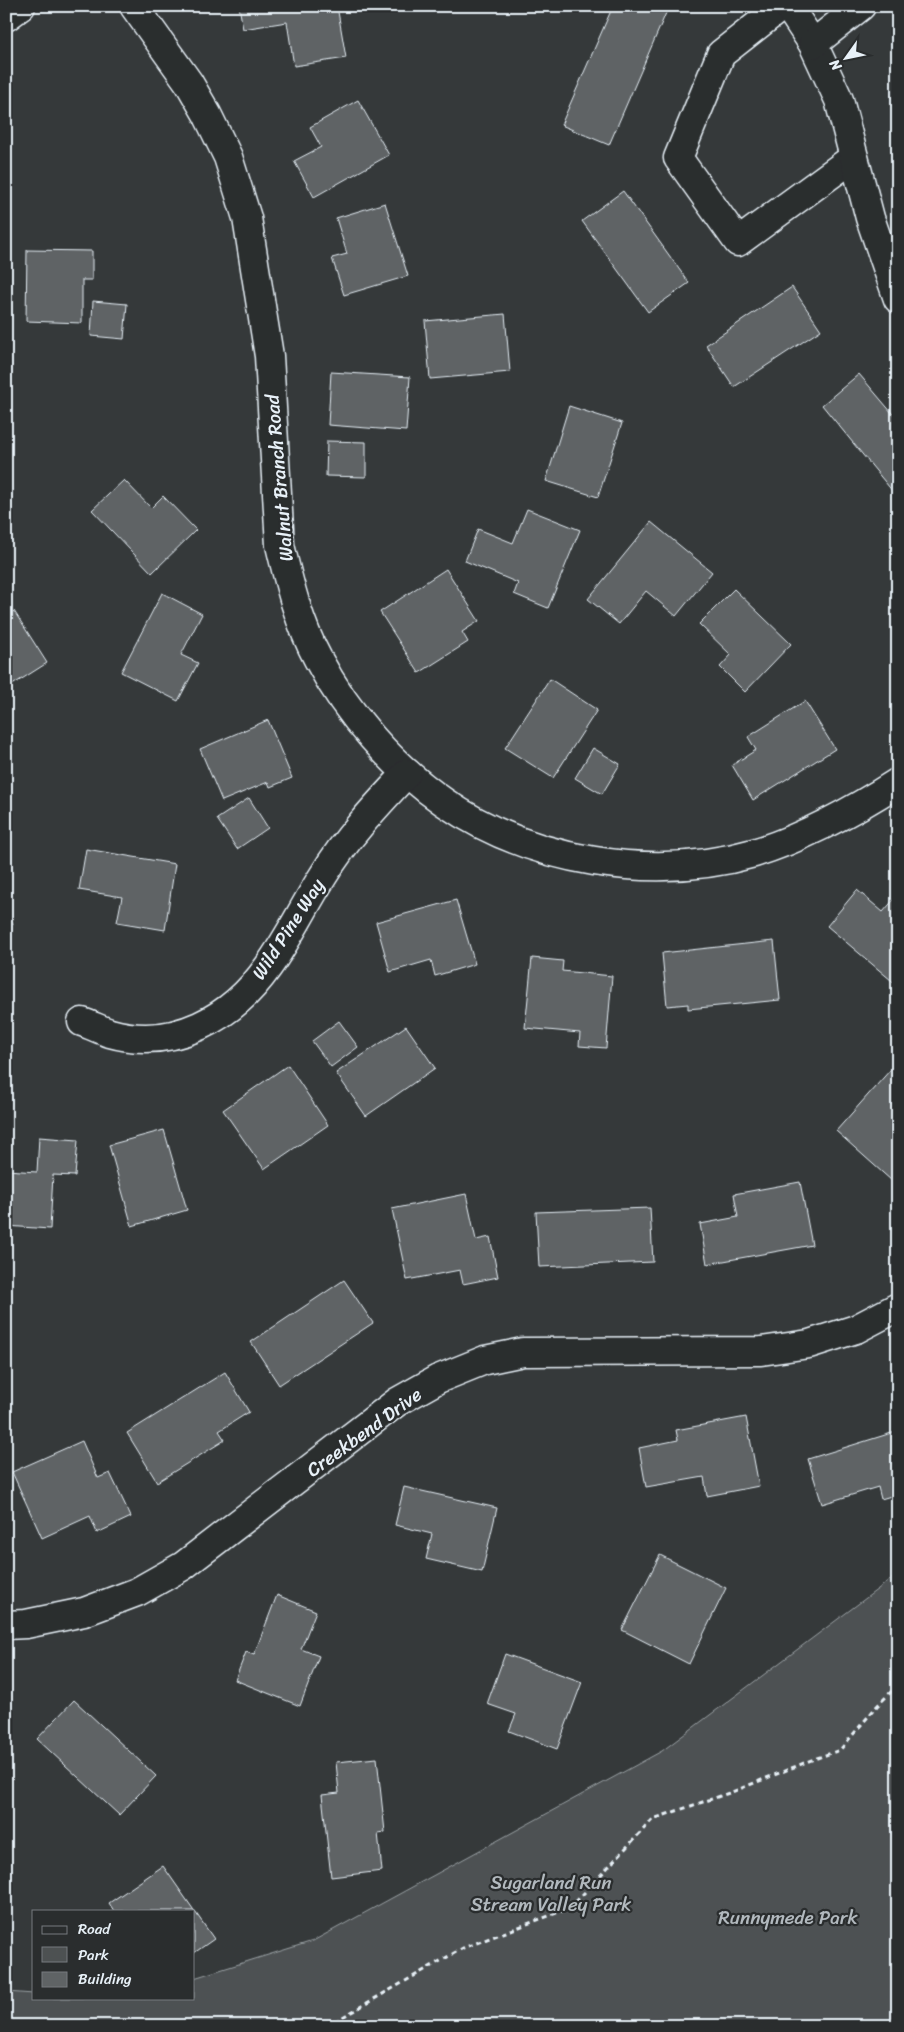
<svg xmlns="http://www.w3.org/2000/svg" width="904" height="2032" font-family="Sriracha,sans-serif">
	<rect width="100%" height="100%" fill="#35393a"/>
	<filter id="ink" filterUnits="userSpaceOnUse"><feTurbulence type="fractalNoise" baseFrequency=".02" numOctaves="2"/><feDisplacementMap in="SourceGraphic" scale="10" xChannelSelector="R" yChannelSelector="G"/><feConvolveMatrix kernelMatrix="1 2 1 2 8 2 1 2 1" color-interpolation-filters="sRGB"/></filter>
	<g filter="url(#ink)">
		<polygon fill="#4d5152" stroke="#9aa1a5" points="898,1574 898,2026 6,2026 6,1992 34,1994 34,1998 194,1998 194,1978 313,1941 662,1751"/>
		<g fill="#5f6365" stroke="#e8f1f8">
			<polygon points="239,6 337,6 346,58 294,66 287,22 243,29"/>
			<polygon points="613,6 669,6 609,145 561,125"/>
			<polygon points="358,100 389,155 314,197 294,161 321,147 310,127"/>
			<polygon points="623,191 689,283 648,312 582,221"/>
			<polygon points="385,203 408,276 344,295 332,258 347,254 336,218"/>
			<polygon points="27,250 92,251 92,280 82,280 82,323 26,321"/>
			<polygon points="792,287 821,330 734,387 706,345"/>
			<polygon points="93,301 127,304 124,339 91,336"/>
			<polygon points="505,314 510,372 430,379 425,321"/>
			<polygon points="331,372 410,377 406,431 328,425"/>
			<polygon points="859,374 898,420 898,490 894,493 822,405"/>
			<polygon points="569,406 622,423 598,497 546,481"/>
			<polygon points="327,441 366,442 366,477 326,476"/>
			<polygon points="124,480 151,508 163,496 196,530 152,573 92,510"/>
			<polygon points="527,509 580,530 548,608 514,594 518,583 465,561 478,529 513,543"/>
			<polygon points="651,522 712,572 676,616 646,591 619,624 588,599"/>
			<polygon points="446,569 479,621 462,632 468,642 419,673 380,612"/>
			<polygon points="734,589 791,644 745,692 720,667 731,655 699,624"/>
			<polygon points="162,593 202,614 181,655 198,663 178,701 121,672"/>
			<polygon points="14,611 47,663 6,689 6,616"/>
			<polygon points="550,679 597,710 553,778 505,748"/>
			<polygon points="805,701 835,749 753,800 732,765 756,750 748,737"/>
			<polygon points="268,720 292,778 270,787 268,782 222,801 200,749"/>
			<polygon points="593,748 620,764 602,794 575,778"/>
			<polygon points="249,798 268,828 237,849 217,819"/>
			<polygon points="86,849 175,864 165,930 117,922 122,897 79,890"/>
			<polygon points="857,890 883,912 896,897 898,899 898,986 827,926"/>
			<polygon points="456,900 475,964 435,976 431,960 390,972 376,922"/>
			<polygon points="6,907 13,924 6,927"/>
			<polygon points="774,941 780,1000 688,1009 688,1004 667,1006 662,953"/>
			<polygon points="532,958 563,961 562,971 612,976 606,1048 579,1046 580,1033 525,1028"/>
			<polygon points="339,1021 358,1047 331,1067 312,1041"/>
			<polygon points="406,1026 435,1068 366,1116 336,1073"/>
			<polygon points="288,1065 328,1125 264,1169 223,1110"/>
			<polygon points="892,1068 898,1072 898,1175 892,1181 836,1131"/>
			<polygon points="164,1130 187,1210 132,1226 109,1145"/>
			<polygon points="39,1137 78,1140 75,1176 53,1175 50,1229 6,1226 6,1170 37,1172"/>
			<polygon points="800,1182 812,1245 707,1264 700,1224 738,1217 734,1194"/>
			<polygon points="466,1194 476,1240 490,1237 498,1277 463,1284 460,1270 407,1280 392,1209"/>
			<polygon points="650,1208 653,1262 539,1267 536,1212"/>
			<polygon points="344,1280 373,1323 279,1385 251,1342"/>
			<polygon points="225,1372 249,1412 219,1431 225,1440 157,1482 127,1433"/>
			<polygon points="746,1417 759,1486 707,1496 704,1477 646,1487 639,1448 678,1440 676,1430"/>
			<polygon points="898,1431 898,1494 881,1499 878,1487 822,1504 808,1459"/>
			<polygon points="82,1441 98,1478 110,1473 131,1517 97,1533 90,1516 42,1538 12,1472"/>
			<polygon points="404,1487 497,1508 482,1572 426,1559 432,1534 395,1525"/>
			<polygon points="660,1555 726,1588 689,1664 622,1630"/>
			<polygon points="277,1595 316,1611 301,1649 319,1656 300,1706 235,1680 246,1652 254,1655"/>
			<polygon points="505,1654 582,1682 557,1749 509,1731 516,1714 487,1704"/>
			<polygon points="74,1700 156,1776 119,1815 37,1739"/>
			<polygon points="377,1758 385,1832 378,1833 382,1871 331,1877 322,1795 339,1793 336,1762"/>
			<polygon points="163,1866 214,1939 194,1953 194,1911 114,1911 109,1903"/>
		</g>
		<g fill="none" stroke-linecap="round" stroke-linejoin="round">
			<g stroke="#e8f1f8" stroke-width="31">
				<g id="minor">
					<path d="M134,6L189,83L207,114L228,157L247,218L269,356L280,545C289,583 299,624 318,659C347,714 392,766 444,802C531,862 653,882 754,853C806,837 853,811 898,782"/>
					<polyline points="782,6 721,54 678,158 738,242 853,158"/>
					<polyline points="788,6 813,44 839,100 870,218 898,299"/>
					<polyline points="813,44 861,6"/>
					<path d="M82,1022C91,1025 101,1030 110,1033C174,1051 232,1018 268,967C289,938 304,906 323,876C346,838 377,805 407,773"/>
					<polyline points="6,1625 26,1624 84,1612 137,1592 183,1566 397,1402 438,1379 485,1360 523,1352 761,1351 809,1344 856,1329 898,1307"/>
				</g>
			</g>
			<g stroke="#e8f1f8" stroke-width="31">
				<polyline id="highway" points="6,17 21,6"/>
			</g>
			<polyline stroke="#e8f1f8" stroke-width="3" stroke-dasharray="5 4" stroke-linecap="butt" points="327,2026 463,1948 570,1908 653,1819 732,1792 814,1759 840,1750 877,1706 898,1685"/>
			<use href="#minor" stroke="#2a2d2e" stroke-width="28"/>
			<use href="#highway" stroke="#2a2d2e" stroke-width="28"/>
		</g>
	</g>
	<g text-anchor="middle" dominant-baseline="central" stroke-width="4.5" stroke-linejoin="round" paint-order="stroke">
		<g font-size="19" fill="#e8f1f8" stroke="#2a2d2e">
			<text transform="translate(279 478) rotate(-95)">Walnut Branch Road</text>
			<text transform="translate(288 929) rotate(-57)">Wild Pine Way</text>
			<text transform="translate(364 1432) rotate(-36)">Creekbend Drive</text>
		</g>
		<g font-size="19" fill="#b2b9be" stroke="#2a2d2e">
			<text x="551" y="1882">Sugarland Run<tspan x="551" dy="22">Stream Valley Park</tspan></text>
			<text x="788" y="1917">Runnymede Park</text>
		</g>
	</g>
	<rect width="904" height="2032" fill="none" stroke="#2a2d2e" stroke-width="25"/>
	<rect x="12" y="12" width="879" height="2007" fill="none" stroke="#e8f1f8" stroke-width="2" filter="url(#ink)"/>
	<rect x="32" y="1910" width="162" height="90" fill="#2a2d2e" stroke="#767b7f"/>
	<rect x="42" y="1926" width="25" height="8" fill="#2a2d2e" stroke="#767b7f"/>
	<text x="78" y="1934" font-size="15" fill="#e8f1f8">Road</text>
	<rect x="42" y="1947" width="25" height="15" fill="#4d5152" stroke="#767b7f"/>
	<text x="78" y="1960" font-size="15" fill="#e8f1f8">Park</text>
	<rect x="42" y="1972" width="25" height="15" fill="#5f6365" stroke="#767b7f"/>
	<text x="78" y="1984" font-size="15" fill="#e8f1f8">Building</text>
	<g transform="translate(846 58) rotate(237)" stroke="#2a2d2e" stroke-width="4" paint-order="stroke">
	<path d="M0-4L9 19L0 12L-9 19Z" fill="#e8f1f8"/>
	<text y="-8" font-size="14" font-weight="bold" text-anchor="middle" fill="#e8f1f8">N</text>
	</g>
</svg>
